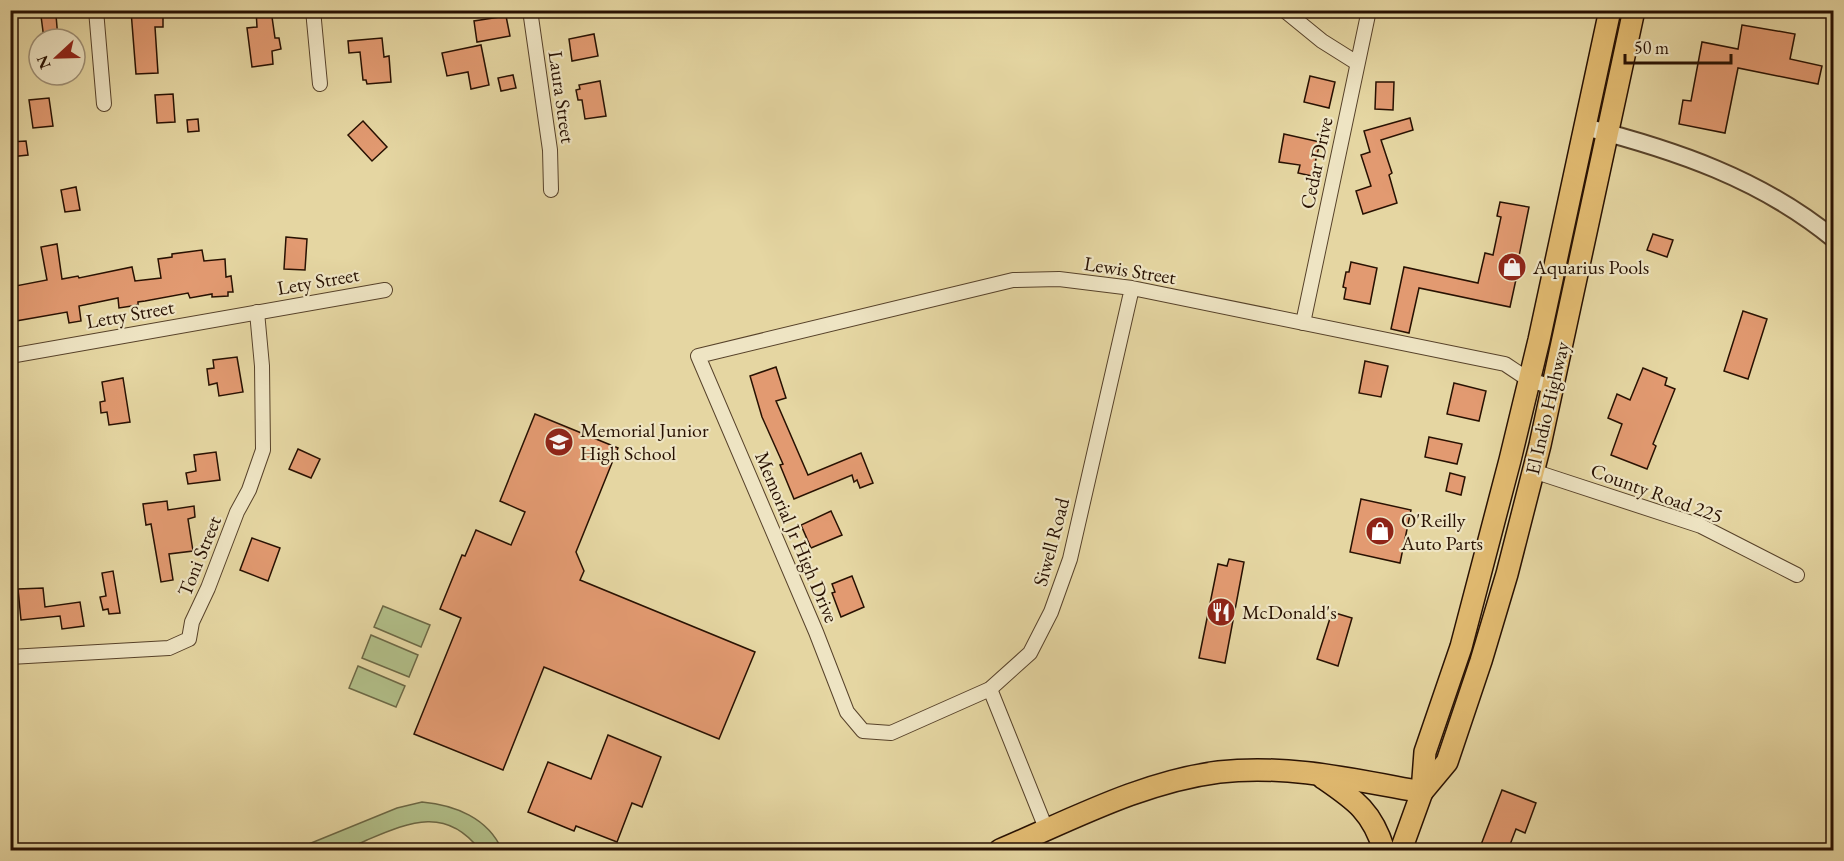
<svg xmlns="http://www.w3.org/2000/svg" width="1844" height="861" font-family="'EB Garamond',serif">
	<rect width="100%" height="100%" fill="#e5d6a2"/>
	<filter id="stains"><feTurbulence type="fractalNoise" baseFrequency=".00333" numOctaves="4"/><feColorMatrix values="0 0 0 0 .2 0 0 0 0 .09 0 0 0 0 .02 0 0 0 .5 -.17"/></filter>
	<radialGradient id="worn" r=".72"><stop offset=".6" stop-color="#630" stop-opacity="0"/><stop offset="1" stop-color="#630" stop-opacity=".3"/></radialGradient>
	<g fill="#b1be88" stroke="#6c6845" stroke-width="1.5">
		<polygon points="383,606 430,625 421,647 374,627"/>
		<polygon points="371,635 418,655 409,677 362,658"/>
		<polygon points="358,666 405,686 396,707 349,688"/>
		<path d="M422,802C455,805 488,818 502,850H480C446,806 410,822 367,840C359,844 349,849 340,850C326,853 309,851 294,850L397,808Z"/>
	</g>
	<g fill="#e29a71" stroke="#281102" stroke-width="1.5">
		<polygon points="160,10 160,15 163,15 163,27 155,27 158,73 136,74 131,11"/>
		<polygon points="256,10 271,10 275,38 279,38 281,49 272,51 273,64 252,67 247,28 257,27"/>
		<polygon points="56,15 58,39 44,39 41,16"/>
		<polygon points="506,16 510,36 477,42 474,21"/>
		<polygon points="1742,25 1795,34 1790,59 1822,66 1818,84 1738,68 1725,133 1679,124 1683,100 1691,101 1702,42 1738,49"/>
		<polygon points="594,34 598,56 572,61 569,39"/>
		<polygon points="382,38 384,57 389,56 391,82 367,84 366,80 363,80 360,52 349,53 348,41"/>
		<polygon points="481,45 489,85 471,89 468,72 447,76 442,53"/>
		<polygon points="513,75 516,88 501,91 498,78"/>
		<polygon points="1310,76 1335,82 1329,108 1304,102"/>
		<polygon points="600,81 606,116 585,119 582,100 578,100 576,90 580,89 579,85"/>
		<polygon points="1376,82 1394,82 1393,110 1375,109"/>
		<polygon points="173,94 175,122 157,123 155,95"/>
		<polygon points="49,98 53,126 33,128 29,100"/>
		<polygon points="1410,118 1413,130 1381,140 1392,173 1389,175 1397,203 1363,214 1356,191 1371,186 1361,155 1370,152 1364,131"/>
		<polygon points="198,119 199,131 188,132 187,120"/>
		<polygon points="363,121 387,147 372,161 348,135"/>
		<polygon points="1284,134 1320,142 1312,176 1298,173 1300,165 1279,162"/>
		<polygon points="26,141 28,155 10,157 10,142"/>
		<polygon points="76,187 80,210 65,212 61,190"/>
		<polygon points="1500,202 1529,207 1518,261 1520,261 1510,307 1419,288 1409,333 1391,329 1404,267 1478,283 1485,253 1493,255 1501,217 1497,216"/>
		<polygon points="1653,234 1673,240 1667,257 1647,250"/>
		<polygon points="286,237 307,239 305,270 284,269"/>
		<polygon points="57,244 62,279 78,276 79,278 132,267 135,281 161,278 158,259 172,257 172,254 202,250 204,261 225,259 226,277 231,276 233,292 228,292 228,296 212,297 212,294 190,298 188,293 145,301 138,302 138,305 119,308 118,298 79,306 81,321 69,323 67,312 10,322 10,287 47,280 41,247"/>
		<polygon points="1351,262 1377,268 1370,304 1344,299 1346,288 1343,287 1346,272 1349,272"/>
		<polygon points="1743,311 1767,319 1748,379 1724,371"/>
		<polygon points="237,357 243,392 219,396 217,383 209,385 207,369 214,368 213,360"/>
		<polygon points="1365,361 1388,366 1381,397 1359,393"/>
		<polygon points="776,367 786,398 776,401 808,475 861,453 873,483 860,488 857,480 854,482 852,475 794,499 780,465 783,464 762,417 750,376"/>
		<polygon points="1643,368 1667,378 1665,385 1675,389 1653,444 1656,446 1647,469 1611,455 1622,424 1608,418 1617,394 1630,400"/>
		<polygon points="123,378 130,422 109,425 107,412 101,413 100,402 105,401 102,382"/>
		<polygon points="1454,383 1486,391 1479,421 1447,414"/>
		<polygon points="535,414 618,448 576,552 584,571 580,580 755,652 719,739 544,667 503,770 414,734 461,618 440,609 462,555 465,556 476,530 511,545 525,512 500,501"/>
		<polygon points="1429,437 1462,444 1457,464 1425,457"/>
		<polygon points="298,449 320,459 311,478 289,469"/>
		<polygon points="216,452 220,480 188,484 186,473 196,471 194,455"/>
		<polygon points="1450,473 1465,477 1461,495 1446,491"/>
		<polygon points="1361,499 1411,510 1400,563 1350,552"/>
		<polygon points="167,501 168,510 194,506 195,517 188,519 193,551 169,554 173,580 161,582 151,524 146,525 143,504"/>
		<polygon points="831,511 842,535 811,548 801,525"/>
		<polygon points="252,538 280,548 268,581 240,570"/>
		<polygon points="1229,559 1244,562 1225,663 1199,658 1218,564 1227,566"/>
		<polygon points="113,571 120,613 109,614 108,609 103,610 100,597 106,596 102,573"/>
		<polygon points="852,576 864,607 841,617 832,593 835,592 832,584"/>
		<polygon points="43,588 45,607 80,602 84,626 62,629 60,616 21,620 18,589"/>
		<polygon points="1332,612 1352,618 1338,666 1317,659"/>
		<polygon points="608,735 661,757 642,807 632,803 617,842 576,826 574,831 528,812 548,762 591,779"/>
		<polygon points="1502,790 1536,803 1525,833 1516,829 1508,850 1479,850"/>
	</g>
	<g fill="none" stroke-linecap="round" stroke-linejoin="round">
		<g stroke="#57422a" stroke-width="16">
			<g id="minor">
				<polyline points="96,10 104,104"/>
				<polyline points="313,10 320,84"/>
				<polyline points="530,10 550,150 551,190"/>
				<polyline points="1284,10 1322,41 1357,63"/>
				<polyline points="1132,288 1070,559 1051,612 1030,653 990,689 891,733 863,731 847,712 816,632 698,356 1013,280 1059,279 1132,288 1505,364 1529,380 1553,387"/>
				<polyline points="1303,323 1369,10"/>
				<polyline points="10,356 385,290"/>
				<polyline points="1533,471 1701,526 1797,575"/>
				<polyline points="10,657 169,648 189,639 192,622 208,588 237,512 249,490 263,450 262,366 257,312"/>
				<polyline points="990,689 1047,831"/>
			</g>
		</g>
		<g stroke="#57422a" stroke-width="20">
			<path id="tertiary" d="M1585,127C1675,150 1761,179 1834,239"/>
		</g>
		<g stroke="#281102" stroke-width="24">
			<g id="primary">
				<path d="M1323,778C1355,800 1372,811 1384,850"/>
				<polyline points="1422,792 1447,762 1481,661 1507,574 1540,445 1634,10"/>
				<path d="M1000,850C1071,820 1141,782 1219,772C1288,764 1355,780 1422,792"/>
				<polyline points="1401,850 1422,792 1425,752 1461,647 1510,460 1539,340 1610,10"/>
			</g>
		</g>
		<use href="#minor" stroke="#eee4c3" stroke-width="14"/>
		<use href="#tertiary" stroke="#eee4c3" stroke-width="16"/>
		<use href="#primary" stroke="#e2bb71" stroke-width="21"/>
	</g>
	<defs>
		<g id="shop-disc" transform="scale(1.5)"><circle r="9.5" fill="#8f2418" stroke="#eee4c3"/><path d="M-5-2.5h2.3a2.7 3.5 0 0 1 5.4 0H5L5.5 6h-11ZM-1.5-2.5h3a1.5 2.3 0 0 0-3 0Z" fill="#fff"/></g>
		<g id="school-disc" transform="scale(1.5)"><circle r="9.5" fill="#8f2418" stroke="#eee4c3"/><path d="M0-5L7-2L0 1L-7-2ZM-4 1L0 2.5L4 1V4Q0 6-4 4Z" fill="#fff"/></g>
		<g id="restaurant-disc" transform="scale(1.5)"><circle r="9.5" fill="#8f2418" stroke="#eee4c3"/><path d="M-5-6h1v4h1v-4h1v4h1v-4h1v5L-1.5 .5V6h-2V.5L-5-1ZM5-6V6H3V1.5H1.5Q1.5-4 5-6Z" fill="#fff"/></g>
	</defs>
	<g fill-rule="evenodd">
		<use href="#shop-disc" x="1512" y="267"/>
		<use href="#school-disc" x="559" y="442"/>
		<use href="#shop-disc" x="1380" y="531"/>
		<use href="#restaurant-disc" x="1221" y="612"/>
	</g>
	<g text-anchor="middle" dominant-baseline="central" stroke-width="4.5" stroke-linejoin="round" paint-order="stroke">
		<g font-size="20" fill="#281102" stroke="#eee4c3">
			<text transform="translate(562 97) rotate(82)">Laura Street</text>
			<text transform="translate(1316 163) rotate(-78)">Cedar Drive</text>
			<text transform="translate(1130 270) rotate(9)">Lewis Street</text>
			<text transform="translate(318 281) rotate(-10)">Lety Street</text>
			<text transform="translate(130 314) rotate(-10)">Letty Street</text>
			<text transform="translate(1547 408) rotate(-77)">El Indio Highway</text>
			<text transform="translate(1657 493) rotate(20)">County Road 225</text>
			<text transform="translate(797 537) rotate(67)">Memorial Jr High Drive</text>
			<text transform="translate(1051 542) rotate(-75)">Siwell Road</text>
			<text transform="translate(199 556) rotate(-68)">Toni Street</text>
		</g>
		<g font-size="20" fill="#281102" stroke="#eee4c3" text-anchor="start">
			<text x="1533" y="267">Aquarius Pools</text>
			<text x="580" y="430">Memorial Junior<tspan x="580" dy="23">High School</tspan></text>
			<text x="1401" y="520">O'Reilly<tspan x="1401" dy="23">Auto Parts</tspan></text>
			<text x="1242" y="612">McDonald's</text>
		</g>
	</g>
	<rect width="1844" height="861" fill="none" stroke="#e5d6a2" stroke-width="36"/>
	<rect x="12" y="12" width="1820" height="837" fill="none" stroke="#281102" stroke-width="3"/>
	<rect x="18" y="18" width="1808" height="825" fill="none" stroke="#281102" stroke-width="1.5"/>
	<g transform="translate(57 57) rotate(248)"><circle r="28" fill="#eee4c3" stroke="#9f9076" stroke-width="1.5"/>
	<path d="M0-4.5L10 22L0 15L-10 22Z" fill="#8f2418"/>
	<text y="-9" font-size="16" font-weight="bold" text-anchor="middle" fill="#281102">N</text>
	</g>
	<path d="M1625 54v9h106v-9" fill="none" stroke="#281102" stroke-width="3"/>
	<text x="1634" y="54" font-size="18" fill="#281102" stroke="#eee4c3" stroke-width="4.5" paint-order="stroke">50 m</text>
	<rect width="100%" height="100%" filter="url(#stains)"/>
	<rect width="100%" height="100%" fill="url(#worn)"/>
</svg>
